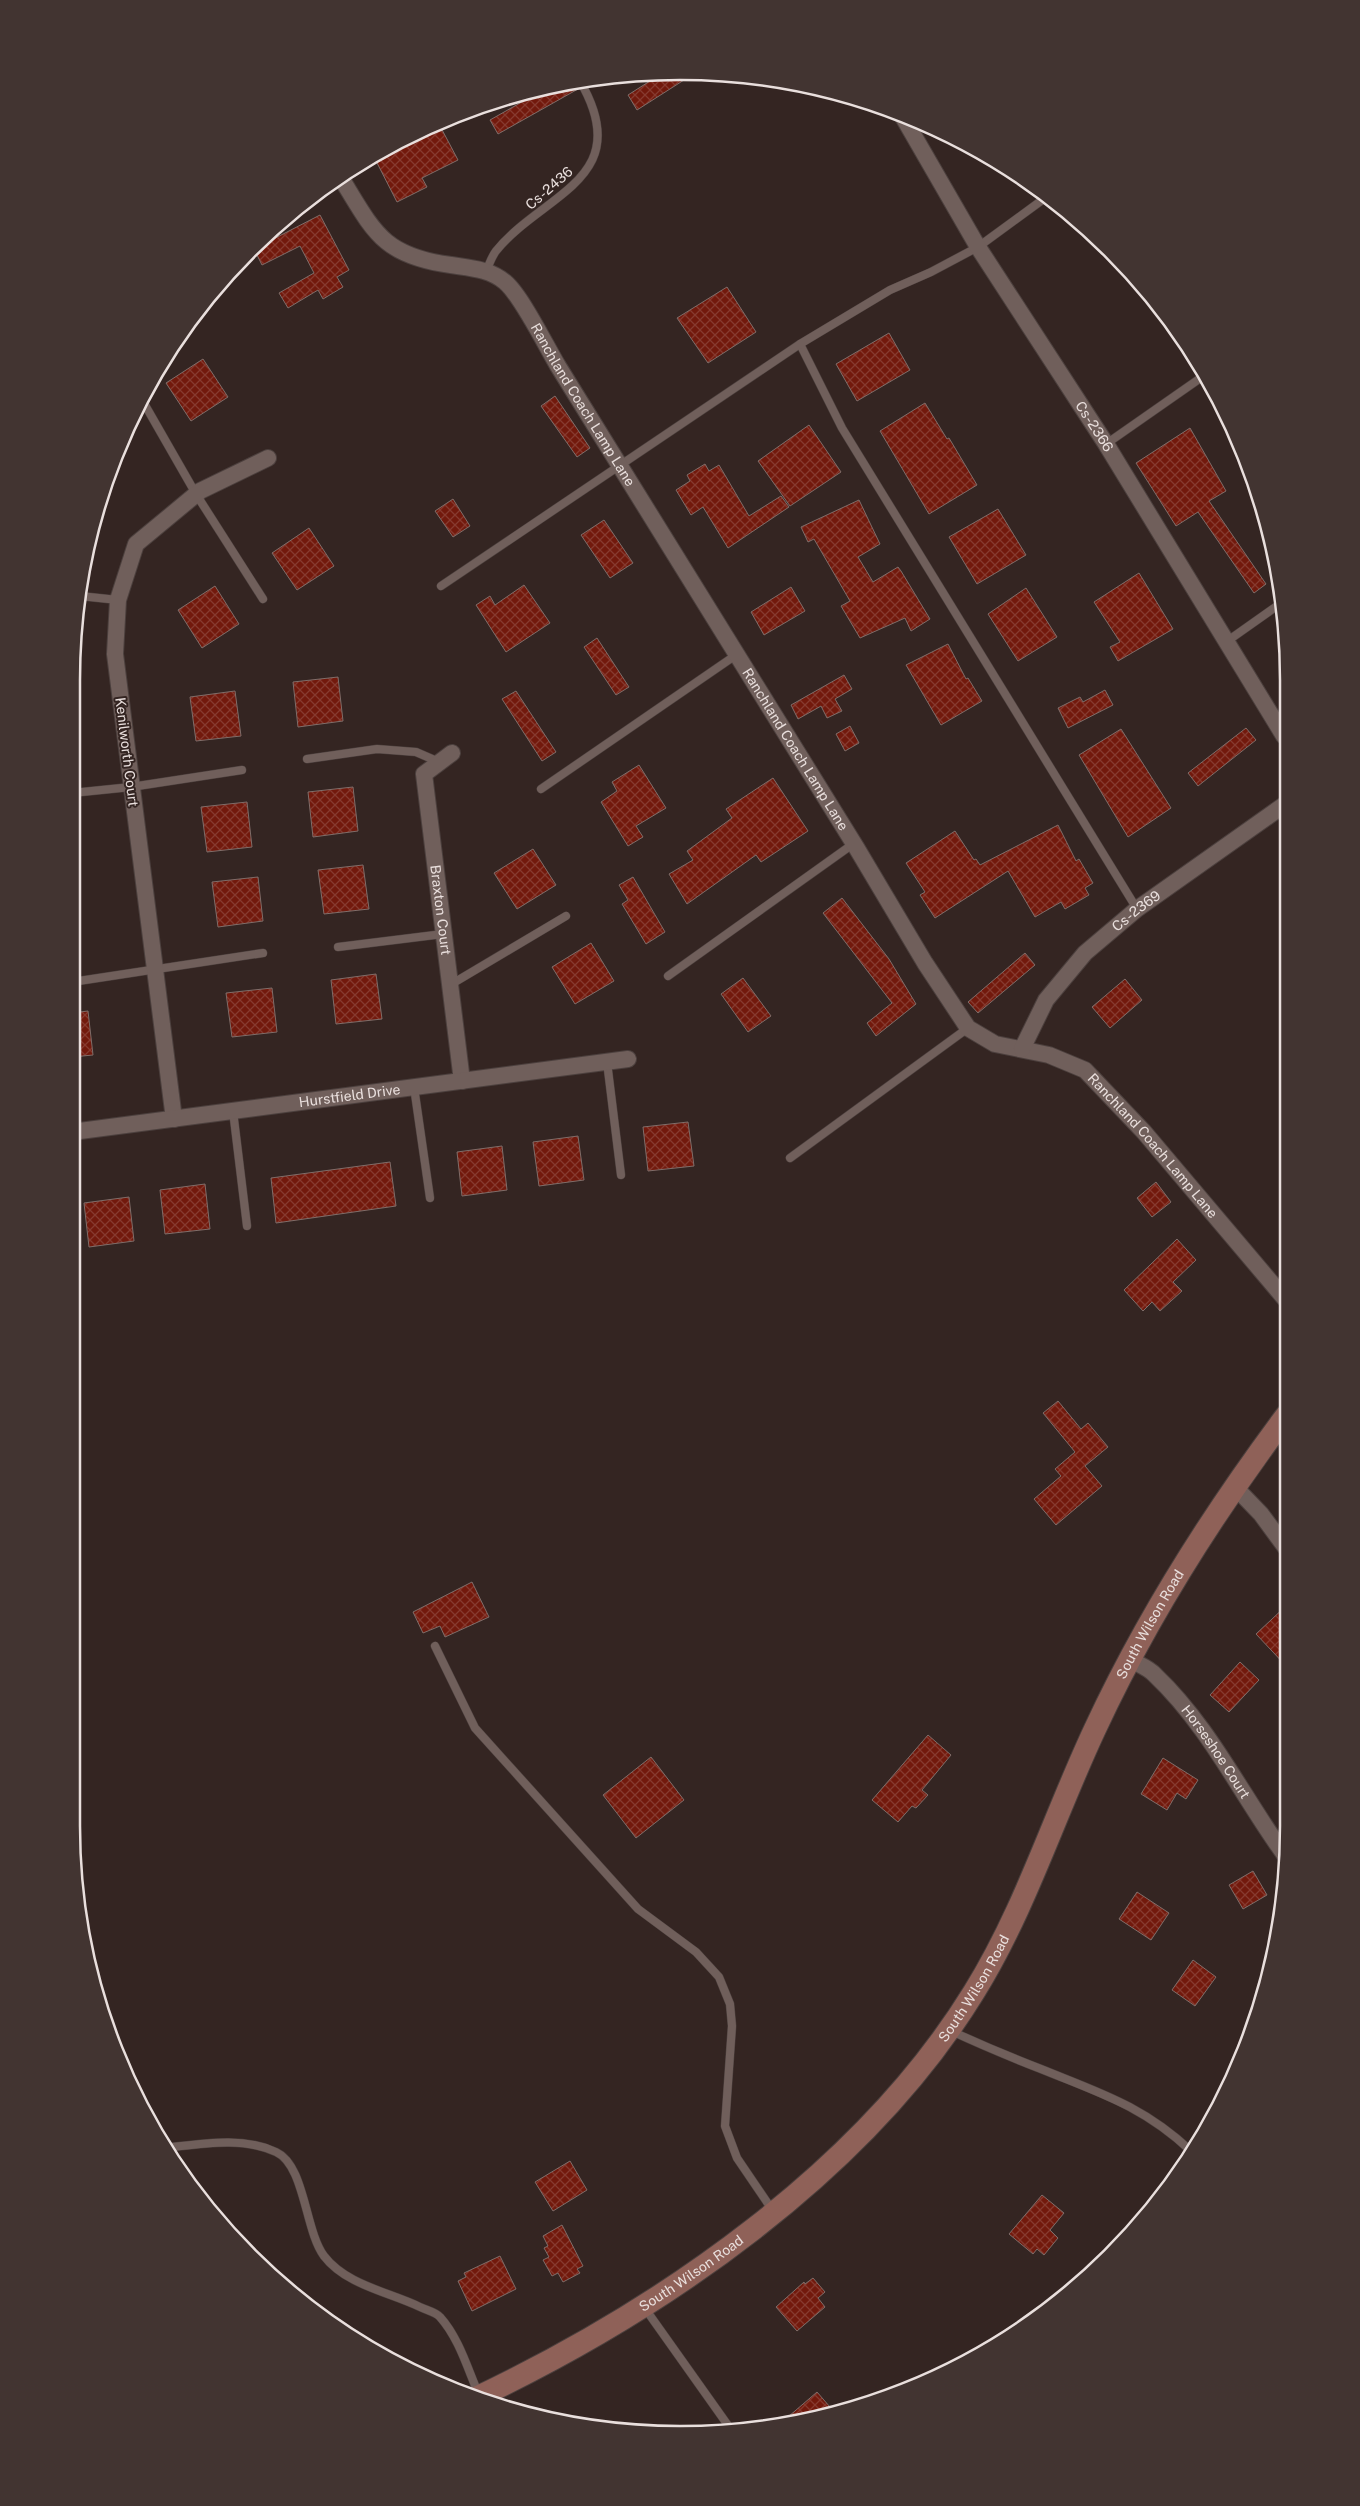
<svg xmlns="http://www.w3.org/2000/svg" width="1360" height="2506" font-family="'Public Sans',sans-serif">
	<defs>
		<pattern id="building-cross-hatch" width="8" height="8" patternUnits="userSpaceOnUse" patternTransform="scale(1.25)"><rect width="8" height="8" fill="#72190c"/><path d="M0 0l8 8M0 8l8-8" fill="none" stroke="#863a2f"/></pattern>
	</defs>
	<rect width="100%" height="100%" fill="#342522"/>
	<g fill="url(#building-cross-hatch)" stroke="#7f6d69">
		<polygon points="695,73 637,110 628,95 661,74"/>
		<polygon points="575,83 578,89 498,134 490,120 543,90"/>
		<polygon points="439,124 458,160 422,178 427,187 397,202 373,155"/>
		<polygon points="320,215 349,270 337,277 343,287 323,299 318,290 288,308 279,293 314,273 300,246 262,265 254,249"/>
		<polygon points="727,287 756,332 708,363 677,318"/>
		<polygon points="889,333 910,370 857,401 836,364"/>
		<polygon points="203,359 228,397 191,421 166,383"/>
		<polygon points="555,396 590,448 577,457 541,406"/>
		<polygon points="925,403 947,439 949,438 977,485 929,514 880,431"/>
		<polygon points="809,425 841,472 790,506 758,461"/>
		<polygon points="1190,428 1226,491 1209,501 1266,584 1254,593 1198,512 1176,526 1136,463"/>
		<polygon points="705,464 709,471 719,465 749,516 781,496 789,507 728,548 703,507 691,515 676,490 690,481 687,475"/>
		<polygon points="453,499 470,526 453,537 435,511"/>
		<polygon points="859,500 880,544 858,557 873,582 898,567 901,571 930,619 911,631 905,618 860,638 841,606 850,601 814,539 808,542 801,527"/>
		<polygon points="998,509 1026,555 977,584 949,537"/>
		<polygon points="604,520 633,563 610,578 581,535"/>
		<polygon points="309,528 334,566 297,590 272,553"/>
		<polygon points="1139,573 1173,629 1118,661 1110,647 1120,642 1094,602"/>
		<polygon points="524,585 550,623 506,652 476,605 490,596 495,605"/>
		<polygon points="215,586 239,624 202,648 178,610"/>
		<polygon points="791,587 805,611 764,635 751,612"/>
		<polygon points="1026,588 1057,637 1018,661 988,614"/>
		<polygon points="597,638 629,687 616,695 584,647"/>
		<polygon points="948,644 966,679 968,678 982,701 941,725 906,665"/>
		<polygon points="844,675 852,689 835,699 842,711 827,718 821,706 798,719 791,705"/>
		<polygon points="338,677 343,721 298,727 293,682"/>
		<polygon points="1105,690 1113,705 1068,728 1058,708 1080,697 1083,702"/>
		<polygon points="235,691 241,736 196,741 190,697"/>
		<polygon points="516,691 556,752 542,761 502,699"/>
		<polygon points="850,726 859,743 845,751 836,734"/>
		<polygon points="1246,728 1256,740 1198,786 1188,773"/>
		<polygon points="1121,729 1171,808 1128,837 1079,755"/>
		<polygon points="639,765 666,808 636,826 643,837 628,846 601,802 617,791 612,782"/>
		<polygon points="773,778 808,831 761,862 756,855 687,904 669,874 693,860 687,851 732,818 726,809"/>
		<polygon points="353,787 358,831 313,837 308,792"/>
		<polygon points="247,802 252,847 207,852 201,807"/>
		<polygon points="1058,825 1076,861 1079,859 1093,883 1085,888 1089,895 1065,909 1061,902 1035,917 1008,871 935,918 920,895 925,892 906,863 955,831 974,860 976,859 980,865"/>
		<polygon points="533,849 556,885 517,909 494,873"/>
		<polygon points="363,865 369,909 324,914 318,870"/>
		<polygon points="258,877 263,921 218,927 212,882"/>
		<polygon points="633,877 665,932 646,944 622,904 628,900 619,885"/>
		<polygon points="842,898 889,959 916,1004 876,1036 867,1023 892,1003 823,913"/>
		<polygon points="591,943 614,981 575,1004 552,967"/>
		<polygon points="1025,953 1035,965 978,1013 968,1002"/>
		<polygon points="376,974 382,1019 336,1024 331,980"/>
		<polygon points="743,978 771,1016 748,1032 721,994"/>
		<polygon points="1125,979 1142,1000 1110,1028 1092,1007"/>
		<polygon points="272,988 277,1032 232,1037 226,993"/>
		<polygon points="88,1011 93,1055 72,1057 72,1013"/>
		<polygon points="688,1122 694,1166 648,1171 643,1127"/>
		<polygon points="578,1136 584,1180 539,1186 533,1142"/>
		<polygon points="502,1146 507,1190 462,1196 457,1152"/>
		<polygon points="390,1162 396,1206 276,1223 271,1178"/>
		<polygon points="1156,1182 1171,1202 1152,1217 1137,1198"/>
		<polygon points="205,1184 210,1229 165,1234 160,1190"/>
		<polygon points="129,1197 134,1241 89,1247 84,1203"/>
		<polygon points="1177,1239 1196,1260 1173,1282 1182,1291 1160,1311 1152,1302 1143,1311 1124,1290"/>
		<polygon points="1058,1401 1081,1429 1088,1423 1108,1447 1085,1466 1102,1486 1056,1525 1034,1499 1061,1476 1055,1469 1075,1452 1043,1413"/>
		<polygon points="472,1582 489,1617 445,1637 440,1626 423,1633 413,1612"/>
		<polygon points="1287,1605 1287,1667 1256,1634"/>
		<polygon points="1240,1662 1259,1680 1229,1712 1210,1695"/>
		<polygon points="928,1735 951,1755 922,1790 928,1795 916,1808 912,1806 898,1822 872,1800"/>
		<polygon points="651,1757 684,1800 636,1838 603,1795"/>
		<polygon points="1163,1758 1198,1780 1186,1799 1177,1793 1167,1810 1141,1794"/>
		<polygon points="1253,1871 1267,1895 1243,1909 1229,1885"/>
		<polygon points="1137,1892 1169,1913 1151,1940 1119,1919"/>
		<polygon points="1193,1960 1216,1977 1195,2006 1172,1990"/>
		<polygon points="570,2161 587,2190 553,2211 535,2182"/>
		<polygon points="1042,2195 1064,2213 1050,2230 1058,2238 1044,2255 1037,2249 1033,2254 1009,2234"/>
		<polygon points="562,2225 583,2266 577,2269 580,2273 563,2282 558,2273 552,2276 543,2260 549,2257 544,2248 548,2246 543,2236"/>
		<polygon points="500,2256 516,2289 472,2311 458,2281 466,2277 464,2273"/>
		<polygon points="813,2278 825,2292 818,2298 825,2307 797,2331 776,2307 804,2282 805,2284"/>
		<polygon points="817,2392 836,2414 781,2423"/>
	</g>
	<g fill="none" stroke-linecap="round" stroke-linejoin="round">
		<g stroke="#4c403e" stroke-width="9">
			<g id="service">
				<path d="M486,271C489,265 492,256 496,251C543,193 637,179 580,81"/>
				<polyline points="800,344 842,428 1137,909"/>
				<polyline points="145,405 196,494 263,599"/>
				<polyline points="1106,444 1202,377"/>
				<polyline points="441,586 800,344 890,290 931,272 978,247 1045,198"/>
				<polyline points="80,596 118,600"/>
				<polyline points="1226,642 1284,601"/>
				<polyline points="307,759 377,749 416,752 439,762"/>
				<polyline points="541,789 736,655"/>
				<polyline points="72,793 131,787 242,770"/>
				<polyline points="338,947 443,934"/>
				<polyline points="668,976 853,844"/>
				<polyline points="72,982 263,953"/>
				<polyline points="450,985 566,916"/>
				<polyline points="607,1062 621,1175"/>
				<polyline points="414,1087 430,1198"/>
				<polyline points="233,1111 247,1226"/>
				<polyline points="790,1158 968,1028"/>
				<polyline points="435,1646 475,1728 638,1909 696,1952 719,1977 730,2004 732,2026 725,2126 737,2158 773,2211"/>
				<path d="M949,2030C979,2044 1010,2057 1041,2069C1100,2093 1143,2106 1191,2151"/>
				<path d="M164,2148C201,2144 242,2136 276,2152C305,2165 305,2231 324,2256C346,2285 389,2292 420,2307C426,2310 436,2312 440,2317C459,2338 468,2370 479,2395"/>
				<polyline points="644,2307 732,2431"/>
			</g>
		</g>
		<g stroke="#4c403e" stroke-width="18">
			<g id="minor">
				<path id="s1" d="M903,117L978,247L1106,444L1284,736"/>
				<path id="s2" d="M341,178C374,232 383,256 451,265C470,268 490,269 505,282C521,295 546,346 558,366L856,847L925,963L968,1028L995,1044L1049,1055L1085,1070L1144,1132L1286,1300"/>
				<path id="s3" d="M452,753L424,774L462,1081"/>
				<path id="s4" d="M1022,1049L1046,1000L1085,953L1137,909L1284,805"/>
				<polyline points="174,1119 115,654 118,600 136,544 200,491 268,458"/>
				<path id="s5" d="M72,1132L628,1059"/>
				<polyline points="1234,1486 1261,1514 1286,1548"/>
				<path id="s6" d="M1129,1659C1138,1664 1149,1668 1155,1675C1210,1727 1243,1798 1287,1858"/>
			</g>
		</g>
		<g stroke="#4c403e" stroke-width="24">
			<g id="secondary">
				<path id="s7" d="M476,2398C663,2309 864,2171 974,1992C1025,1910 1054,1816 1095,1729C1147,1617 1212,1515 1286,1416"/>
			</g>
		</g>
		<use href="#service" stroke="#705f5b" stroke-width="8"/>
		<use href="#minor" stroke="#705f5b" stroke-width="16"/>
		<use href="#secondary" stroke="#8f6158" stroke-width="22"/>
	</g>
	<g text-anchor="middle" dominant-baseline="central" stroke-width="4" stroke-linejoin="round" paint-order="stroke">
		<g font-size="14" fill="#e9dfdd" stroke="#342522">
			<text transform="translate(549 188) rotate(-41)">Cs-2436</text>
			<text stroke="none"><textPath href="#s2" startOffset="351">Ranchland Coach Lamp Lane</textPath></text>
			<text stroke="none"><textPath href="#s1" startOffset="364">Cs-2366</textPath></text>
			<text stroke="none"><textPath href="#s2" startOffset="756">Ranchland Coach Lamp Lane</textPath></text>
			<text transform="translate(127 752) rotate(83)">Kenilworth Court</text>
			<text stroke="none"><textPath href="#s3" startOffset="172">Braxton Court</textPath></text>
			<text stroke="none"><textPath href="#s4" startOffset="182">Cs-2369</textPath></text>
			<text stroke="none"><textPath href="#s5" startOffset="280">Hurstfield Drive</textPath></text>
			<text stroke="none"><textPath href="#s2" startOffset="1311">Ranchland Coach Lamp Lane</textPath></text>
			<text stroke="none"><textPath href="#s7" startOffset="1059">South Wilson Road</textPath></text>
			<text stroke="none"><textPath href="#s6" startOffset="129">Horseshoe Court</textPath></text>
			<text stroke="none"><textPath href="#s7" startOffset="654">South Wilson Road</textPath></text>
			<text stroke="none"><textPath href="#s7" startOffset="249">South Wilson Road</textPath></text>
		</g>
	</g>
	<path d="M0 0H1360V2506H0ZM680 80H680A600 600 0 0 1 1280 680V1826A600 600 0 0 1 680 2426H680A600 600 0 0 1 80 1826V680A600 600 0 0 1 680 80Z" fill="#423431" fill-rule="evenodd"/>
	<path fill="none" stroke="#e9dfdd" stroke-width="2.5" d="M680 80H680A600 600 0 0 1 1280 680V1826A600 600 0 0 1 680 2426H680A600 600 0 0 1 80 1826V680A600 600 0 0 1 680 80Z"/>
</svg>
